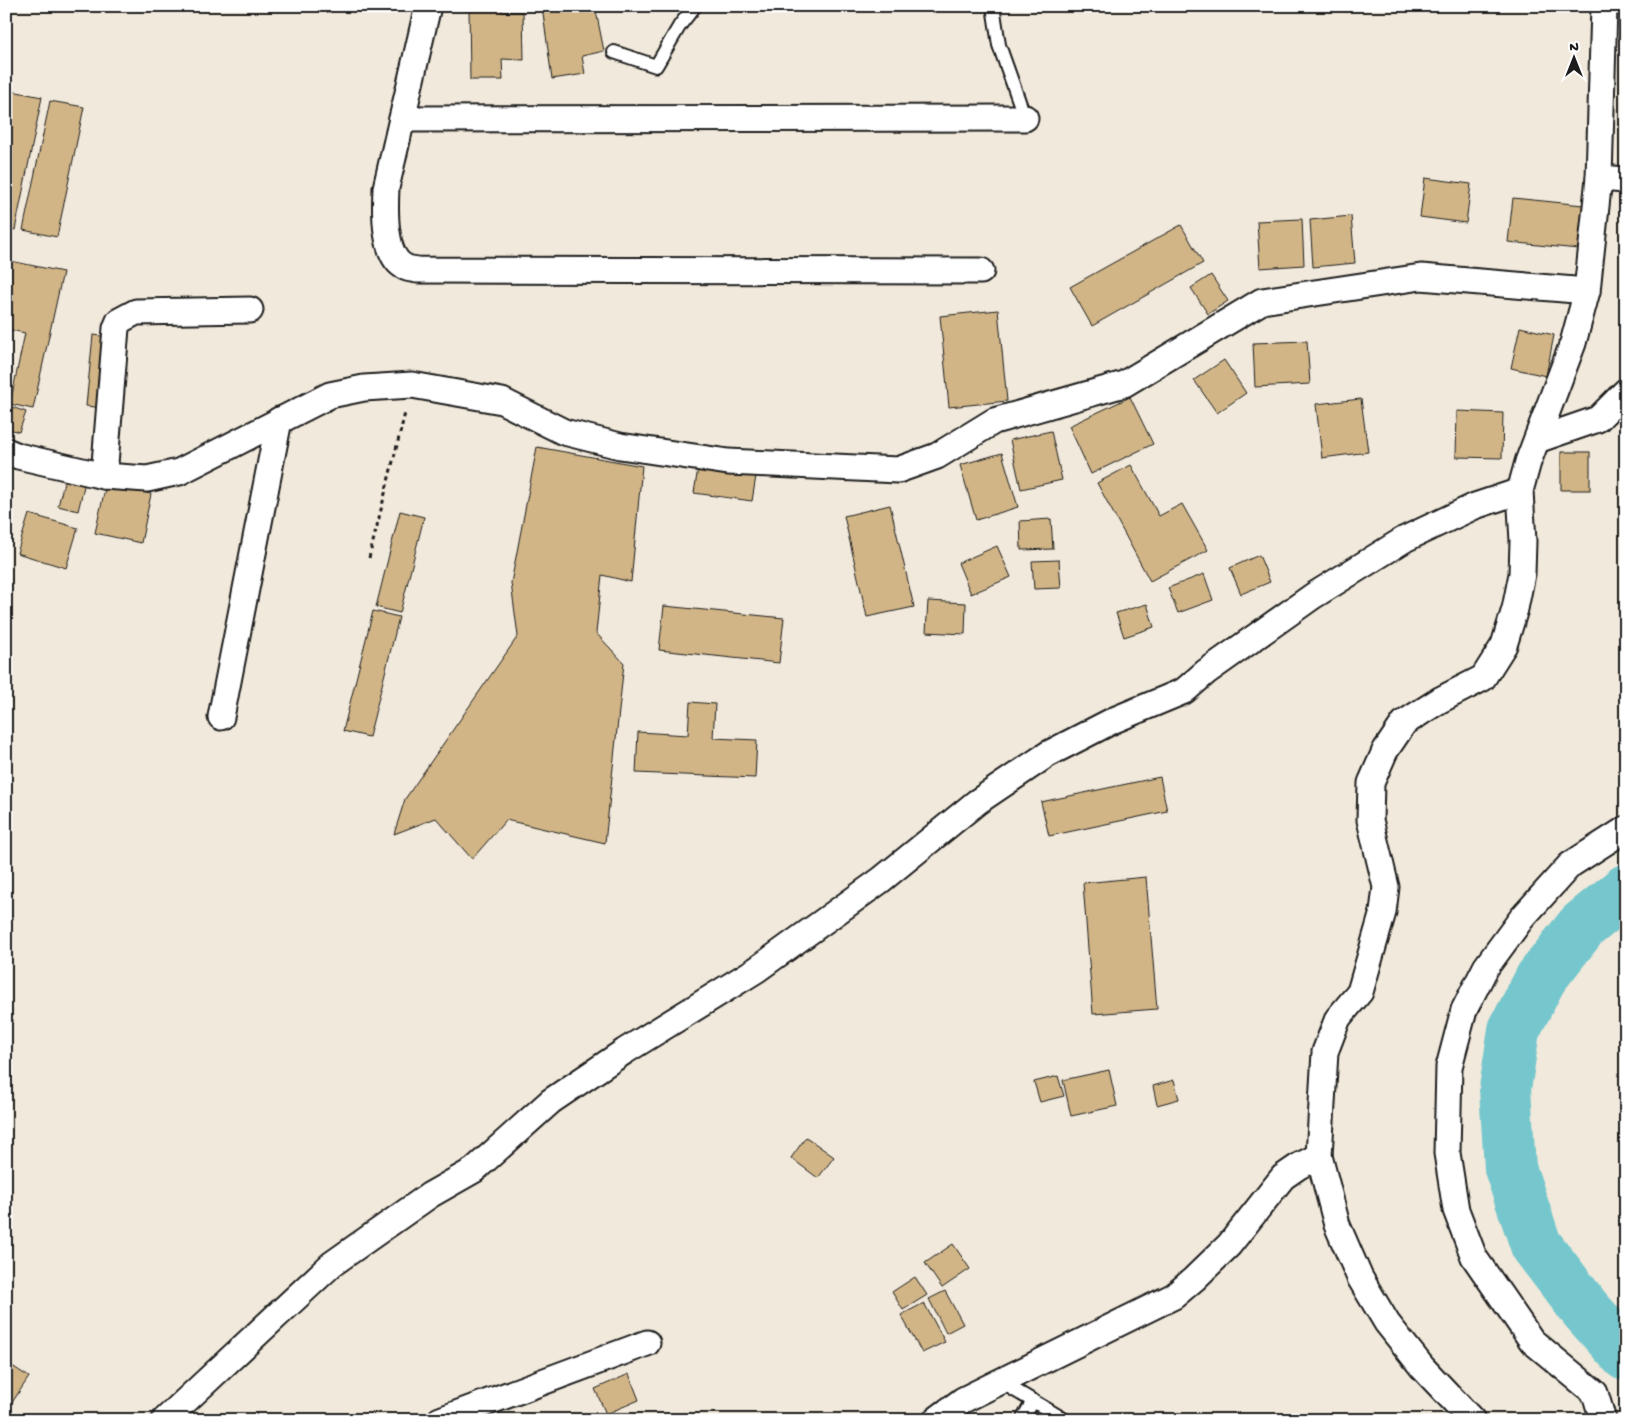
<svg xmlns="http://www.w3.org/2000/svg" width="1632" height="1426" font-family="'Gochi Hand',sans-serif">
	<rect width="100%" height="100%" fill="#f1e9db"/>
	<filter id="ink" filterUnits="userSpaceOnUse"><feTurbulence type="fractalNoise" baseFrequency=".02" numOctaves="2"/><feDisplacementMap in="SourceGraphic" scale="10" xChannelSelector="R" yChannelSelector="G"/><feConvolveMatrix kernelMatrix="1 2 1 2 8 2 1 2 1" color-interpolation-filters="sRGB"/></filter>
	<g filter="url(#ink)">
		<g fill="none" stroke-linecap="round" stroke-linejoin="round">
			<polyline stroke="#76c7cd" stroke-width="52" points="1626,890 1582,926 1541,978 1514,1030 1505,1089 1510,1168 1536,1245 1585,1309 1626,1355"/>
		</g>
		<g fill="#d1b586" stroke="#1c1c1c">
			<polygon points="469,6 502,6 502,12 523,12 524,60 502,59 503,80 470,80"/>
			<polygon points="542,6 569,6 570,10 595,6 604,51 582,56 585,74 552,79"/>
			<polygon points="7,90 42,97 15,230 6,228"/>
			<polygon points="50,101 84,107 57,237 23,230"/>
			<polygon points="1425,178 1471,184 1466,223 1420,217"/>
			<polygon points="1513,198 1583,205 1578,249 1508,242"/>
			<polygon points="1351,216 1355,263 1313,267 1310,220"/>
			<polygon points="1302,219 1304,265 1260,268 1257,221"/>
			<polygon points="1181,225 1203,263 1092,326 1070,287"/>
			<polygon points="6,260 63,272 33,409 10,404 25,333 6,329"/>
			<polygon points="1211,275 1228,301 1208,314 1191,288"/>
			<polygon points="998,310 1007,401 949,407 940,316"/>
			<polygon points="1520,327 1554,335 1546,376 1511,368"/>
			<polygon points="93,335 110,337 104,408 86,406"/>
			<polygon points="1307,341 1310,384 1255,387 1253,343"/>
			<polygon points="1224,360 1246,393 1217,413 1194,380"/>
			<polygon points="1130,397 1153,444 1091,474 1069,426"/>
			<polygon points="1361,399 1368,452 1322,458 1316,404"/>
			<polygon points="6,405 26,412 19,432 6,428"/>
			<polygon points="1457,411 1503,413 1502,458 1456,457"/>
			<polygon points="1051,431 1062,480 1021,489 1010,440"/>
			<polygon points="537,447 642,466 631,582 602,575 596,633 624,663 605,843 506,820 472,859 436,818 394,834 405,799 518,636 511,583"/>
			<rect x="1561" y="452" width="29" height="38"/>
			<polygon points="1002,453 1018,507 976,520 960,465"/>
			<polygon points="1131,465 1159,516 1182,504 1208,550 1150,581 1097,483"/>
			<polygon points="698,468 756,476 752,501 694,493"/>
			<polygon points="66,474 86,478 78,511 58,506"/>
			<polygon points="106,484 151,494 141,543 95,533"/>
			<polygon points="890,505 914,607 867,617 844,516"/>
			<polygon points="400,511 424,517 400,613 376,607"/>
			<polygon points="29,514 78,528 66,568 17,553"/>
			<polygon points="1051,519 1053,549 1021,550 1020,521"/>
			<polygon points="997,546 1011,577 971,594 958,563"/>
			<polygon points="1259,555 1270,582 1241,594 1230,568"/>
			<polygon points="1059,560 1061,588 1034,589 1032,561"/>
			<polygon points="1204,574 1213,600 1178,613 1168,588"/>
			<polygon points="928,601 966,603 965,634 926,632"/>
			<polygon points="1147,604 1154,627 1124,637 1116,613"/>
			<polygon points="664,606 784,618 779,663 659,650"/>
			<polygon points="373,611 399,617 369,737 343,731"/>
			<polygon points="690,702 715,704 713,738 757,740 755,778 636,773 638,732 688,735"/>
			<polygon points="1160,777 1167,811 1049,836 1041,802"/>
			<polygon points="1146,877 1157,1009 1093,1014 1083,883"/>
			<polygon points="1109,1070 1117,1106 1071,1116 1063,1080"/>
			<polygon points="1058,1076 1064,1096 1040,1102 1034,1082"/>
			<polygon points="1174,1080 1179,1099 1157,1105 1153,1086"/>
			<polygon points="806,1137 834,1157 818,1178 791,1158"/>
			<polygon points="953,1244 970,1269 942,1288 925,1263"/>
			<polygon points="915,1277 927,1295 903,1310 892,1292"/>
			<polygon points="945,1291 963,1324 946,1333 929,1299"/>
			<polygon points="924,1303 945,1342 922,1353 901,1315"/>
			<polygon points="6,1362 29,1377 7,1410 6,1410"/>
			<polygon points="629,1374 639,1400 606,1414 595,1389"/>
		</g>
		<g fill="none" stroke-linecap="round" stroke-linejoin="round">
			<g stroke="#1c1c1c" stroke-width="16">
				<g id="lane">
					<polyline points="993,6 999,45 1025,118"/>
					<polyline points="614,52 656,66 680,25 695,6"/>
					<polyline points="1001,1382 1065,1420"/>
					<polyline points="1022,1420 1033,1401"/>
				</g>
			</g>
			<g stroke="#1c1c1c" stroke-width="29">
				<g id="street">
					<path d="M428,6L386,188C385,208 383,257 405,267C408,269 413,269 417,270L981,271"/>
					<polyline points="402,119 1025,118"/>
					<polyline points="1599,178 1626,180"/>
					<polyline points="1537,440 1598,419 1626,391"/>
					<polyline points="6,451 18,456 104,476 147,479 179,472 330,395 364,388 412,385 502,401 564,432 620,446 728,462 898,470 937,456 994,421 1124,384 1262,301 1421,277 1587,291"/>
					<polyline points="104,476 116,328 119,321 136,312 250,310"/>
					<polyline points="221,717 279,420"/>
					<polyline points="165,1420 332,1264 430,1195 474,1170 551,1101 625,1051 756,970 881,880 977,802 1048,754 1114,720 1184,691 1206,672 1313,596 1405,539 1475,506 1520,491"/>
					<polyline points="440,1420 647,1343"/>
					<polyline points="936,1420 963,1400 1174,1296 1194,1279 1229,1245 1283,1177 1299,1166 1319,1156"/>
					<polyline points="1472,1420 1422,1367 1387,1323 1360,1278 1337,1225 1319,1156 1325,1052 1338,1018 1360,992 1383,912 1386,887 1370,820 1371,783 1385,751 1404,723 1440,700 1483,678 1504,645 1515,609 1522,574 1523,541 1520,491 1528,462 1573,343 1587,291 1599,178 1604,6"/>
					<polyline points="1603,1420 1595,1393 1532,1341 1474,1257 1456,1210 1447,1153 1449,1067 1464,1010 1486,967 1522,918 1570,865 1626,829"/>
				</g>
			</g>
			<polyline stroke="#1c1c1c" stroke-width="3" stroke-dasharray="4 4" stroke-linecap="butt" points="369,558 405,413"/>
			<use href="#lane" stroke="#fff" stroke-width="12"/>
			<use href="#street" stroke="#fff" stroke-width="25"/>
		</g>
	</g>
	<rect width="1632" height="1426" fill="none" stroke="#fff" stroke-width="25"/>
	<rect x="12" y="12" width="1607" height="1401" fill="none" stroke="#1c1c1c" stroke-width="2" filter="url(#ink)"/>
	<g transform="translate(1574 58)" stroke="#ffffff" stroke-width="4" paint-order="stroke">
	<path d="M0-4L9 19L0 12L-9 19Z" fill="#1c1c1c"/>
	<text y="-8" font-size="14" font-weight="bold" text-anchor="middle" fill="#1c1c1c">N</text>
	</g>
</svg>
